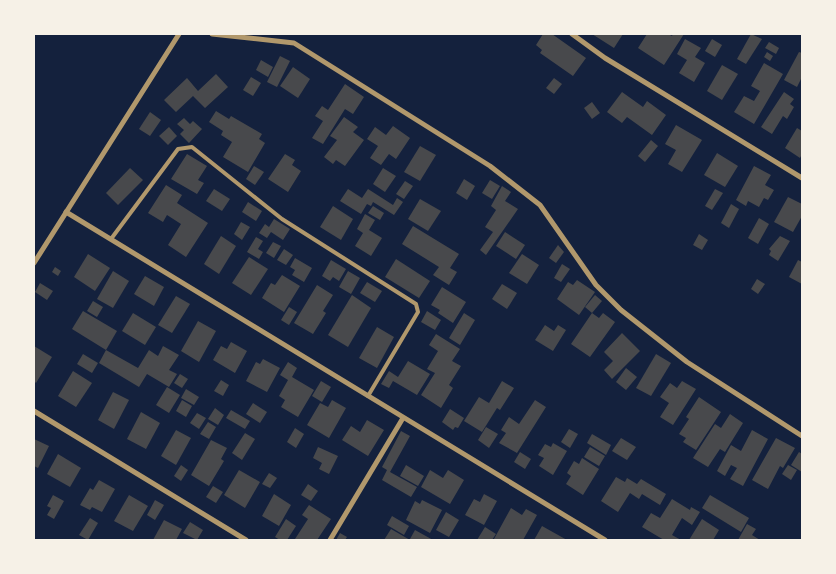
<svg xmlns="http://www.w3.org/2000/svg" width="836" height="574" font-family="'Golos Text',sans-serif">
	<rect width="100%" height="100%" fill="#14213d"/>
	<g fill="#48494c">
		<polygon points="543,34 552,34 586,58 573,76 540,53 542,50 536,45"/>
		<polygon points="592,34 623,34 614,48"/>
		<polygon points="647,34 668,34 672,36 673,34 684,34 664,65 638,48"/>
		<polygon points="751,34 762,39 746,64 737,59"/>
		<polygon points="685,39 701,48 695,57 705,63 694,82 679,73 687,60 677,54"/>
		<polygon points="712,39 722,45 715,57 705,51"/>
		<polygon points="769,42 779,48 776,54 765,48"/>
		<polygon points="767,52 773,56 770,61 764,57"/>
		<polygon points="799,52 802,53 802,77 797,87 784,80"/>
		<polygon points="280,56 290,61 277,87 267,82"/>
		<polygon points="261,60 273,67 268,77 256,70"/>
		<polygon points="764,63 783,74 754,124 734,112 744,96 754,101 760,91 751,86"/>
		<polygon points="722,65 738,74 722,100 707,91"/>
		<polygon points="293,67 310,79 298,98 280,86"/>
		<polygon points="216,74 228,87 205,108 193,96 176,112 164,100 187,78 198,91"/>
		<polygon points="251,77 261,83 253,96 243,90"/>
		<polygon points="554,78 562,84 554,94 546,88"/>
		<polygon points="345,84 364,97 353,114 345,109 323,144 312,138 323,121 315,116 322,106 328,110"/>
		<polygon points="622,92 643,107 647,101 666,115 652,135 627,117 622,123 607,112"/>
		<polygon points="784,92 794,99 790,104 794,107 787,119 783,116 772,134 761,127"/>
		<polygon points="592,102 600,113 592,119 584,108"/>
		<polygon points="216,111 229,119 231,116 262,134 259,139 265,143 248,172 223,157 232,142 221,135 223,131 209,122"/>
		<polygon points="150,112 161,120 150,136 139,129"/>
		<polygon points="344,117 358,127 353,132 364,140 345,166 336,160 333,164 324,157 337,140 330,136"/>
		<polygon points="184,118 190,124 193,121 202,129 189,143 180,134 184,130 177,124"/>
		<polygon points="676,125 702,140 682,172 668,164 676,150 665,144"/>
		<polygon points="393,126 410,138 396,159 389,154 381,165 370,158 378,146 367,139 375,127 386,135"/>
		<polygon points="169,127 177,136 168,145 159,136"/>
		<polygon points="797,128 802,131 802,154 800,158 785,148"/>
		<polygon points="651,140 658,146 645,162 638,156"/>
		<polygon points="420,146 436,155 420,181 404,172"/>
		<polygon points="717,153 738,166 725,187 704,175"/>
		<polygon points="187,154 207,166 198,180 204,183 197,194 171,179"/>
		<polygon points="285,154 295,160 292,165 301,171 288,192 268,179"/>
		<polygon points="254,166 264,172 255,185 246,179"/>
		<polygon points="754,166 771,175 765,185 774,190 768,200 764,198 759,207 748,201 746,206 736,200"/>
		<polygon points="130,168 143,180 118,205 106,193"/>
		<polygon points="383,168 396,176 385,192 373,184"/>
		<polygon points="464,179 475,186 467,200 456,193"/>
		<polygon points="490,180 500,186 492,199 482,193"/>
		<polygon points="405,181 413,186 404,199 396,194"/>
		<polygon points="166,185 182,195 177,203 208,223 186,257 168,245 181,224 167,215 163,222 148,213"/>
		<polygon points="502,186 511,192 505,201 518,209 486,255 480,250 493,232 485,227 496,210 491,206"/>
		<polygon points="214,189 230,199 222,211 206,201"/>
		<polygon points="348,189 362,198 368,189 393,205 397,198 403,202 394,215 373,202 371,206 367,204 361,214 340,201"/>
		<polygon points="715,189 723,193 712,210 705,206"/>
		<polygon points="788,197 802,204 802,216 793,232 774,222"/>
		<polygon points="420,199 441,211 428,231 408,219"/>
		<polygon points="248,202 262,211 256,221 242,212"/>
		<polygon points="731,204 739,209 729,228 721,223"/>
		<polygon points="333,206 353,219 341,240 320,227"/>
		<polygon points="373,206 384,213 380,220 368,213"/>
		<polygon points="365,214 375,220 369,230 382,238 371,256 355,246 363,233 357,229"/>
		<polygon points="759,218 769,224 758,244 748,238"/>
		<polygon points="274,219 290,229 283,240 271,232 267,238 259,233 265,224 269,227"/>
		<polygon points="241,222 250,227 242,240 234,234"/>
		<polygon points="413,226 459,254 450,268 457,272 449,285 433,275 439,267 402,244"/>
		<polygon points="505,232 525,245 516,259 496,246"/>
		<polygon points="699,234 708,240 702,250 693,245"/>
		<polygon points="221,236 236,246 219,274 204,264"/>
		<polygon points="780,236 790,241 778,261 769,255 771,251 769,249"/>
		<polygon points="256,237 263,241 258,249 263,252 259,259 247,252"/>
		<polygon points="273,242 281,246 274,258 266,253"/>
		<polygon points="558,245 564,252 556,263 549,258"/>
		<polygon points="284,249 293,255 286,265 277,260"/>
		<polygon points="88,254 110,268 95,291 74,277"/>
		<polygon points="522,254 539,265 527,284 509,273"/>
		<polygon points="249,257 268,269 251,295 232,283"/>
		<polygon points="295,258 312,268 304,282 292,275 295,270 290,267"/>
		<polygon points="396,259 430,281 419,298 385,277"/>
		<polygon points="331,260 346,269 339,281 333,277 330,281 322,276"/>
		<polygon points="798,260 802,262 802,284 789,277"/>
		<polygon points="562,264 570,269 561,282 554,278"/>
		<polygon points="55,267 61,271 58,276 52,272"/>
		<polygon points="113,271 129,281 113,308 97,299"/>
		<polygon points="348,271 360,278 351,294 339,287"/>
		<polygon points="282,275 300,286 284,312 262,298 271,283 275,285"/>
		<polygon points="145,276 164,287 154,306 134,294"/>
		<polygon points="757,279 765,284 758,294 751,289"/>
		<polygon points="577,280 595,292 579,315 557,299 568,282 573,285"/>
		<polygon points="367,282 382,291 375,302 360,293"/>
		<polygon points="40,283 53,291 47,300 35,292"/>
		<polygon points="502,284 517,293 507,309 492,299"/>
		<polygon points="317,285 333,295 323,311 326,313 313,334 294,323"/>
		<polygon points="442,287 466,302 453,323 438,313 440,310 431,305"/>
		<polygon points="352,295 371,308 348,347 328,335"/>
		<polygon points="595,295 602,301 592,313 585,307"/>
		<polygon points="176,296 190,304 172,333 158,325"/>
		<polygon points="93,301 103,307 97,317 87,311"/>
		<polygon points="289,307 297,312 289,325 281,320"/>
		<polygon points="83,311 117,331 106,350 72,329"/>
		<polygon points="427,311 441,320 435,330 421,322"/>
		<polygon points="133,313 156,327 145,345 122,331"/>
		<polygon points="464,313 475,320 460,345 449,338"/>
		<polygon points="592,313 599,318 603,313 615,322 590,357 571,344"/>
		<polygon points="198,321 216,331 199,362 181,351"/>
		<polygon points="545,325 554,331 558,325 566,330 553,351 535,340"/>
		<polygon points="377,327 394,337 377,368 359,358"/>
		<polygon points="622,333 640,351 612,379 604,370 613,361 604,352"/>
		<polygon points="436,334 460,349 452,361 461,366 449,385 453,388 441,408 421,395 435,373 427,369 438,351 429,345"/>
		<polygon points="231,342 247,351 235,373 213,360 221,346 227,349"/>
		<polygon points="34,346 52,357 36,383 34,381"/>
		<polygon points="163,346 179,355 169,370 177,374 169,387 147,374 139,387 99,363 106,350 138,368 149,350 158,356"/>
		<polygon points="83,354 98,363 92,373 77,364"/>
		<polygon points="656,354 671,363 651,396 636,388"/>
		<polygon points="263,359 280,368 267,392 246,381 256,362 260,364"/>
		<polygon points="408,361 430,374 417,395 393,381 389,388 381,384 389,371 398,377"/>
		<polygon points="288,362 297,368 292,377 314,390 298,417 281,407 285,400 279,396 288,380 280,375"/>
		<polygon points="626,368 637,377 626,390 616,382"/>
		<polygon points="73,371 92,383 76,407 58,396"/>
		<polygon points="180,374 188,379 182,388 174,383"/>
		<polygon points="221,380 229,385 223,396 214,391"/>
		<polygon points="321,381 331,387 322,402 312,396"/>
		<polygon points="502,381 514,388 500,410 497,408 482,432 464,421 479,397 489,403"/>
		<polygon points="682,381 696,389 673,425 660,417 669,403 660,397 670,383 677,388"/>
		<polygon points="167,387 180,395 169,413 156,405"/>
		<polygon points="186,389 199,397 194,405 181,398"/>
		<polygon points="113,392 129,400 114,429 98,420"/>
		<polygon points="699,397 721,412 696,450 683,442 686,438 679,434 689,419 686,417"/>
		<polygon points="182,400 192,406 186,417 176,411"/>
		<polygon points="332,400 346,408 329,438 307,425 320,403 328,407"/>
		<polygon points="535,400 546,407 517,453 499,443 506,433 501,430 509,417 519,424"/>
		<polygon points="253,403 267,412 260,423 246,414"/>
		<polygon points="215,408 224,415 218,425 208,419"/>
		<polygon points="450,409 464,418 458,428 455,427 453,430 442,422"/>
		<polygon points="231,410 250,421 245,429 226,418"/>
		<polygon points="141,412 160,423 146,449 127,439"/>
		<polygon points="197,413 206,418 199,429 190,423"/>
		<polygon points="730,414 743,423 725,452 720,449 708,467 693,458 715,424 721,428"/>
		<polygon points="367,420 384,430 368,456 342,440 351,426 360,432"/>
		<polygon points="208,422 216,427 209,439 200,434"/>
		<polygon points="486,427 498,434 489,448 478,440"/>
		<polygon points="295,428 304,434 296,448 287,442"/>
		<polygon points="569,429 578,434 570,448 561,442"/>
		<polygon points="176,430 191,438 176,465 161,456"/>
		<polygon points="752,430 768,439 743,486 730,479 737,468 731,465 725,476 717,471 731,445 741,451"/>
		<polygon points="401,431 410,436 390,472 417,487 411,497 382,480 387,470 382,467"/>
		<polygon points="245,433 255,439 242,460 232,453"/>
		<polygon points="592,434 611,445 606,455 587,443"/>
		<polygon points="621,438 636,447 627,460 612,451"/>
		<polygon points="776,438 795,448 783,468 780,466 768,489 752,480"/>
		<polygon points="34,439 49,446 38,468 34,466"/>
		<polygon points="211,440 227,448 221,459 224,461 209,486 191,475"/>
		<polygon points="553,443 567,451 553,475 539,466 544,458 538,455 545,444 551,447"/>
		<polygon points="318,447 338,456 329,474 319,469 322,463 313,458"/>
		<polygon points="590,447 605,456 599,466 584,457"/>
		<polygon points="520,452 531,459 525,469 514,462"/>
		<polygon points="799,452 802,454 802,472 791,465"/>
		<polygon points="58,454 81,468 70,487 47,474"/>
		<polygon points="582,458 599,469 583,495 566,484 571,476 567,473 574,461 579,464"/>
		<polygon points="181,465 188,470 181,481 174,476"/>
		<polygon points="406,465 424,476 418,486 400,476"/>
		<polygon points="788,465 797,470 791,480 782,474"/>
		<polygon points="239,470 260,482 245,508 224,495"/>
		<polygon points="430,470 443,478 448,470 464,480 450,504 421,487"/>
		<polygon points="269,473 277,478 270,488 262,484"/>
		<polygon points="616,477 625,482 627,478 637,484 641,479 666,494 660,505 642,494 639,499 630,493 618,512 601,501"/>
		<polygon points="99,480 115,489 102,512 92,507 90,510 80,505 90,488 93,490"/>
		<polygon points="308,484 318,491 311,501 301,495"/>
		<polygon points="213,486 223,492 216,503 206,497"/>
		<polygon points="274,494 291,505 279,526 262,516"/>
		<polygon points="484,494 497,501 484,525 465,515 474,499 480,502"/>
		<polygon points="53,495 64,501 54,519 47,515 51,508 47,506"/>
		<polygon points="129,495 148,506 133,531 114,521"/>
		<polygon points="710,495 749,518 741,532 702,508"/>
		<polygon points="672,499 690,510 691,507 700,512 692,525 682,518 672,535 681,540 664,540 642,527 651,513 660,518"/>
		<polygon points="155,500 164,505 155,520 147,515"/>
		<polygon points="422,500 442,510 430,533 406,520 415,501 420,504"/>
		<polygon points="309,505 331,519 317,540 297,540 295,539 308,519 302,515"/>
		<polygon points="511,508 522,515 526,509 537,515 523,540 496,540 494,539"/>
		<polygon points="446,512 459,520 449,537 436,530"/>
		<polygon points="392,516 409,526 404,535 387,525"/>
		<polygon points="90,518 98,523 88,540 79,535"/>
		<polygon points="286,519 296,526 287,540 280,540 275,537"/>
		<polygon points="702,519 719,530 713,540 689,540"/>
		<polygon points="164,520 182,529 176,540 153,540"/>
		<polygon points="190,522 203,530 197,540 183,533"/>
		<polygon points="747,524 756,529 752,535 760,540 738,540"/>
		<polygon points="542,526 567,540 534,540"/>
		<polygon points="485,527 496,534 492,540 477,540"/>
		<polygon points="391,529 410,540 384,540"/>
		<polygon points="415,530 433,540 410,539"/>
		<polygon points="340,533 347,537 345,540 336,540"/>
	</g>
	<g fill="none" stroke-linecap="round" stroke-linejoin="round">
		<polyline stroke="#b1986c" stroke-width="4" points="111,239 178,149 192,147 282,219 416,304 418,312 368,396"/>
		<g stroke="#b1986c" stroke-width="5">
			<polyline points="212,34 294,43 490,166 540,205 596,285 621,310 687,362 802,436"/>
			<polyline points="572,34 605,58 802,178"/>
			<polyline points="66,212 605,540"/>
			<polyline points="34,263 179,34"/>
			<polyline points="34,411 246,540"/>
			<polyline points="330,540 403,418"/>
		</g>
	</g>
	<rect width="836" height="574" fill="none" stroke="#f6f1e7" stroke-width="70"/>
</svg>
